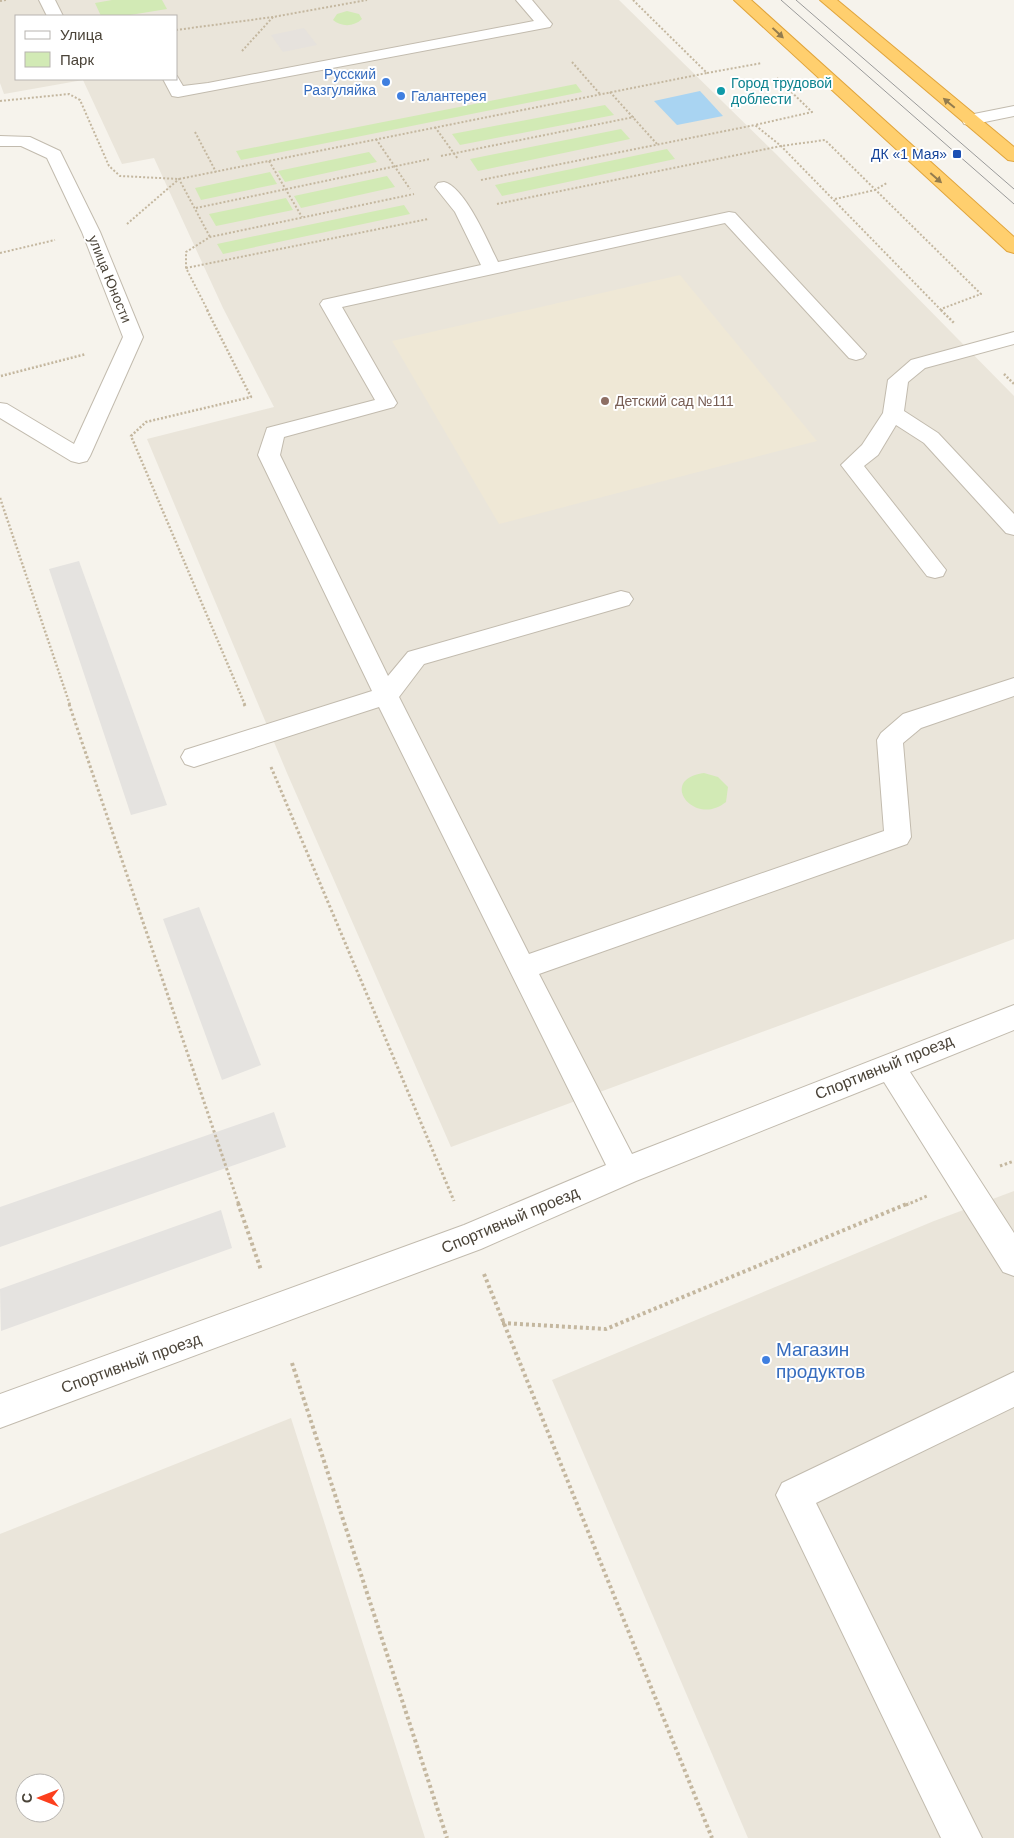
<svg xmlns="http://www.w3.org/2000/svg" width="1014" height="1838" font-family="Arial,sans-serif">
	<rect width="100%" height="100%" fill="#f6f3ec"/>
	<g fill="#eae5da" fill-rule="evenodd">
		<path d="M0,0H619L777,155L1014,396V939L451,1147L287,773L147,439L274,407L223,308L154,158L122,164L83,80L4,94L0,83ZM16,16H176V79H16Z"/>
		<polygon points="1014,1191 1014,1838 748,1838 552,1380 934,1221"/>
		<path d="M291,1418L425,1838H0V1534ZM25,1783H55V1813H25Z"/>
	</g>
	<polygon fill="#e6e2dd" points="304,28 317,45 283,52 271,35"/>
	<polygon fill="#efe8d6" points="680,275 817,441 499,524 392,341"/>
	<g fill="#d2eab5">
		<polygon points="112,0 162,0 167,9 124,16 101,16 95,3"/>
		<path d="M347,11L359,14L362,19C354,27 341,27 333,20L337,14Z"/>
		<polygon points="576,84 582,92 241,160 236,151"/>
		<polygon points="605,105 614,115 460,145 452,134"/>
		<polygon points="621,129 630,139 478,171 470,159"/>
		<polygon points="667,149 675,159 502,196 495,185"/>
		<polygon points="369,152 377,162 285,182 278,171"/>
		<polygon points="270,172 277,184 201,200 195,188"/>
		<polygon points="387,176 395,187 301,208 294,196"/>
		<polygon points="286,198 293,210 216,226 209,214"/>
		<polygon points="404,205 410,214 223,254 217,244"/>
		<path d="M704,773L718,777L728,787L726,802C694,828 657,779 704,773Z"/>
	</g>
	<g fill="#e5e3e0">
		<polygon points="79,561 167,805 131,815 49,569"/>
		<polygon points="199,907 261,1065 222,1080 163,919"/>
		<polygon points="274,1112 286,1147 0,1247 0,1207"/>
		<polygon points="221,1210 232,1248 1,1331 0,1289"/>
	</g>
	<polygon fill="#a9d4f2" points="700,91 723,116 677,125 654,101"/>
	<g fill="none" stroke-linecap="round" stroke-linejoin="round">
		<g stroke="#c2bbae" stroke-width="2">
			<g id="minor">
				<polygon points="39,0 55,0 63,16 47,16"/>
				<polygon points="516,0 532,0 552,24 550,27 178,97 172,96 163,79 176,79 177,76 183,86 208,83 534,21"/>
				<polygon points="1014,106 1014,116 970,125 964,124 962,120 964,116"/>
				<polygon points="0,136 30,137 60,151 100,232 143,337 90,456 87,461 79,463 71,461 0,418 0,403 7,404 74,444 123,337 82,232 47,158 21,146 0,146"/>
				<path d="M444,182C465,187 488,242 498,262L729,212L735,213L866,354L863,358L856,360L849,358L725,223L342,307L397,403L394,407L284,437L280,455L388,676L408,652L621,591L629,593L633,599L629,605L424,664L399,697L529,954L884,831L877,740L881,733L903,714L1014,678V696L921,728L903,743L911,837L907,844L539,974L632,1154L1014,1005V1030L910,1072L1014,1233V1276L1003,1272L884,1082L636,1181L481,1249L0,1428V1394L464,1225L606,1165L379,707L194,767L185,764L181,757L185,750L372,691L258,455L267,428L375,400L320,304L323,300L481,265L455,212L435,187L438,183Z"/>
				<polygon points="1014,332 1014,344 925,368 908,382 904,411 938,433 1014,514 1014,535 1006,533 924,443 896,425 878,455 864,466 946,570 943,576 935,578 927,576 841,465 862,445 883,413 888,380 911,360"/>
				<polygon points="1014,1372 1014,1407 816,1503 982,1838 941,1838 776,1495 782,1483"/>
			</g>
		</g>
		<g stroke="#e0a43c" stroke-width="2">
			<g id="highway">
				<polygon points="734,0 751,0 1014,237 1014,253 1007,251"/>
				<polygon points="820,0 837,0 1014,147 1014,161 1008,160"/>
			</g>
		</g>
		<g stroke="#c4b79f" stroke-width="2" stroke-dasharray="2 2" stroke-linecap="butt">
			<polyline points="633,0 707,73 762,63"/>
			<polyline points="0,1 6,0"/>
			<polyline points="176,30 273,17"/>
			<polyline points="242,51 273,17 367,0"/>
			<polyline points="572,62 600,94"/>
			<polyline points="777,78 812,112 755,125 781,146 942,311"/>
			<polyline points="610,92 657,144"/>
			<polyline points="0,101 69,94 80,100 109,166 120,176 179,179 707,73"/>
			<polyline points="435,127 458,159"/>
			<polyline points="195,132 216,172"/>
			<polyline points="376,139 410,189"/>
			<polyline points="441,156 634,117"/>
			<polyline points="269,161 302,217"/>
			<polyline points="481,180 755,125"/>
			<polyline points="835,199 875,190 887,183"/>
			<polyline points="497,204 781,146 825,140 981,294 941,309"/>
			<polyline points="196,208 430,159"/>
			<polyline points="127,224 179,179 210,237"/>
			<polyline points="0,253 55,240"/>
			<polyline points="186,268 428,219"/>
			<polyline points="208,311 186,268 186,252 210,237 414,194"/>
		</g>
		<g stroke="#c4b79f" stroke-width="2.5" stroke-dasharray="2 2" stroke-linecap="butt">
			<polyline points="207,310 251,397 146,422 131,436 245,705"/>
			<polyline points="941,310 954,323"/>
			<polyline points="1004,374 1014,384"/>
			<polyline points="1,376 86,354"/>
			<polyline points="0,498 70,705"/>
		</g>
		<g stroke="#c4b79f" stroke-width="3" stroke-dasharray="2.5 2.5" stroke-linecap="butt">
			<polyline points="69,704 239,1205"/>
			<polyline points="244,704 245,706"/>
			<polyline points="271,767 454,1201"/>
			<polyline points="1000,1166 1014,1161"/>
			<polyline points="906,1205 927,1196"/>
		</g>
		<g stroke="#c4b79f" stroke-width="4" stroke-dasharray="3 3" stroke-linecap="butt">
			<polyline points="238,1203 261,1270"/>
			<polyline points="484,1274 712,1838"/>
			<polyline points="502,1323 606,1329 909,1203"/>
			<polyline points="292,1363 447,1838"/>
		</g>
		<use href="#minor" fill="#fff" fill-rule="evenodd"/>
		<use href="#highway" fill="#ffcf6e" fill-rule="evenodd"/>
		<g stroke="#9a9a9a" stroke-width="1">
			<polyline points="781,0 1014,204"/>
			<polyline points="796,0 1014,189"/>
		</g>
	</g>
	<defs><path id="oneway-solid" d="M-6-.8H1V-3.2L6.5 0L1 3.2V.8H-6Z" transform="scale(1.25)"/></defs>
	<g fill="#937c4e">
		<use href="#oneway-solid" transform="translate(778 33) rotate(43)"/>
		<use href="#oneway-solid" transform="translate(949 103) rotate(-140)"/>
		<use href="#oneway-solid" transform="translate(936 178) rotate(41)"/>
	</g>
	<g fill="#3f7fe0" stroke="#fff" stroke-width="2">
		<circle cx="386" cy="82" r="5"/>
		<circle cx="401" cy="96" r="5"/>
		<circle cx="766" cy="1360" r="5"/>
	</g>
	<circle fill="#0f9aa8" stroke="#fff" stroke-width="2" cx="721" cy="91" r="5"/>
	<rect fill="#1a4fb4" stroke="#fff" stroke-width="2" x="952" y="149" width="10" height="10" rx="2.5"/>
	<circle fill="#8d6e63" stroke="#fff" stroke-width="2" cx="605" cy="401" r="5"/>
	<g text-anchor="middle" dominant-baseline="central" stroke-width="4" stroke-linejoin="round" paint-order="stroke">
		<g font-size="14" fill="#366cbe" stroke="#fff" text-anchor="end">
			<text x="376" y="74">Русский<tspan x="376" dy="16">Разгуляйка</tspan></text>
			<text x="411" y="96" text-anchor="start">Галантерея</text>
		</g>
		<g font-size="14" fill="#0d838f" stroke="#fff" text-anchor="start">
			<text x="731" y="83">Город трудовой<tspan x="731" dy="16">доблести</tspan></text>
		</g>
		<g font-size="14" fill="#164399" stroke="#fff" text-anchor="end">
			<text x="947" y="154">ДК «1 Мая»</text>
		</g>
		<g font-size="14" fill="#4b4439" stroke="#fff">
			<text transform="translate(110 279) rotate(68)">улица Юности</text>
		</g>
		<g font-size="14" fill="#785e54" stroke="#fff" text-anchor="start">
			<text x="615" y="401">Детский сад №111</text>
		</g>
		<g font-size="16" fill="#4b4439" stroke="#fff">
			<text transform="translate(884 1067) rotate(-22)">Спортивный проезд</text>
			<text transform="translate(510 1220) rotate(-23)">Спортивный проезд</text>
			<text transform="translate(131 1363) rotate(-20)">Спортивный проезд</text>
		</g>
		<g font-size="19" fill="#366cbe" stroke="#fff" text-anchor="start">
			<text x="776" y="1349">Магазин<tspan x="776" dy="22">продуктов</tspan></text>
		</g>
	</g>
	<rect x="15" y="15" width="162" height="65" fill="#ffffff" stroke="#b7b4b0"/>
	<rect x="25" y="31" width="25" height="8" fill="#ffffff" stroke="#b7b4b0"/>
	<text x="60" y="40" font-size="15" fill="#4b4439">Улица</text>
	<rect x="25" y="52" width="25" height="15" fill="#d2eab5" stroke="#b7b4b0"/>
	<text x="60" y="65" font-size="15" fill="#4b4439">Парк</text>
	<g transform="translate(40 1798) rotate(270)"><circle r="24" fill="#ffffff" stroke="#b7b4b0"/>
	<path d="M0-4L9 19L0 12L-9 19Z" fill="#fc3f1d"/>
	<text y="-8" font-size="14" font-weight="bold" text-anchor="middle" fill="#4b4439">С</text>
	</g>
</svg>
